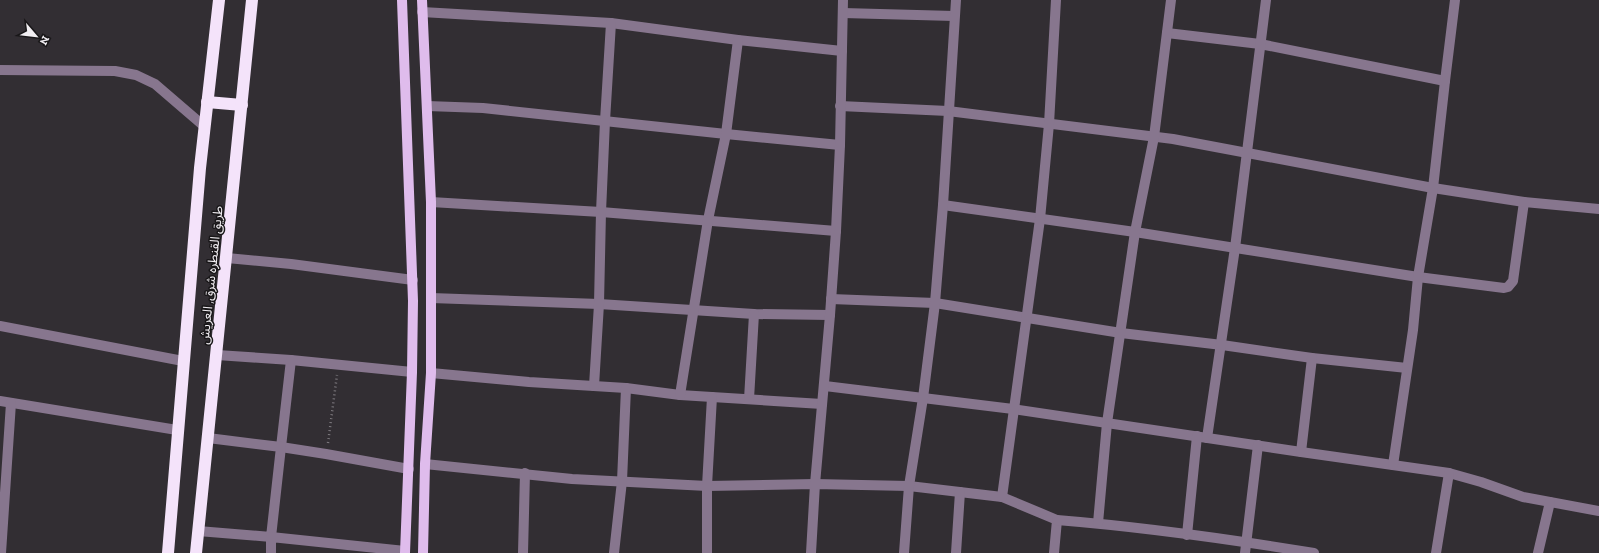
<svg xmlns="http://www.w3.org/2000/svg" width="1599" height="553" font-family="'Zilla Slab','Noto Sans Arabic',serif">
	<rect width="100%" height="100%" fill="#322e33"/>
	<g fill="none" stroke-linecap="round" stroke-linejoin="round">
		<polyline stroke="#7f7b80" stroke-width="2.5" stroke-dasharray="1 3" stroke-linecap="butt" points="328,443 337,375"/>
		<g stroke="#87768e" stroke-width="10">
			<polyline points="422,12 611,23 738,40 842,51"/>
			<polyline points="843,13 954,16"/>
			<polyline points="1167,33 1260,44 1445,81"/>
			<polyline points="0,70 115,71 136,75 155,84 205,127"/>
			<polyline points="427,106 483,108 726,134 840,145"/>
			<polyline points="840,106 948,111 1173,139 1433,188 1524,202 1513,281 1508,287 1504,288 1418,277 1135,232 943,205"/>
			<polyline points="431,202 601,212 836,231"/>
			<polyline points="1524,202 1599,209"/>
			<polyline points="227,258 291,264 413,280"/>
			<polyline points="431,298 599,304 754,314 830,315"/>
			<polyline points="831,299 935,303 1121,333 1222,345 1312,358 1407,368"/>
			<polyline points="0,326 183,361"/>
			<polyline points="217,355 291,360"/>
			<polyline points="431,373 529,382 626,388 680,395 822,404"/>
			<polyline points="594,386 599,304 601,212 605,121 611,23"/>
			<polyline points="825,386 1013,409 1301,452 1312,358"/>
			<polyline points="680,395 708,220 726,134 738,40"/>
			<polyline points="749,399 754,314"/>
			<polyline points="0,401 177,430"/>
			<polyline points="1207,438 1235,248 1266,0"/>
			<polyline points="1301,452 1449,473 1481,482 1523,497 1599,511"/>
			<polyline points="425,464 572,479 707,486 815,484 909,486 1002,497 1057,520 1054,553"/>
			<polyline points="1393,465 1413,330 1418,277 1433,188 1445,81 1455,0"/>
			<polyline points="409,469 326,454 281,447 291,360 412,372"/>
			<polyline points="1002,497 1040,219 1049,124 1056,0"/>
			<path d="M1057,520C1143,527 1229,539 1314,553"/>
			<polyline points="1098,523 1107,423 1135,232 1154,137 1171,0"/>
			<polyline points="198,531 271,537 281,447 208,438"/>
			<polyline points="1187,535 1197,436"/>
			<polyline points="1,553 11,403"/>
			<polyline points="271,553 271,537 405,551"/>
			<polyline points="523,553 525,473"/>
			<polyline points="614,553 622,481 626,388"/>
			<polyline points="707,553 707,486 712,397"/>
			<polyline points="811,553 815,484 830,315 836,231 840,145 843,0"/>
			<polyline points="904,553 909,486 923,398 935,303 943,205 956,0"/>
			<polyline points="956,553 960,492"/>
			<polyline points="1245,553 1258,445"/>
			<polyline points="1436,553 1449,473"/>
			<polyline points="1538,553 1550,502"/>
		</g>
		<g stroke="#dfbcec" stroke-width="10">
			<polyline points="402,0 413,301 412,372 405,553"/>
			<polyline points="422,0 431,202 431,373 425,464 423,553"/>
		</g>
		<g stroke="#f4e3fa" stroke-width="12">
			<polyline points="207,102 242,105"/>
			<polyline points="168,553 200,168 219,0"/>
			<polyline points="196,553 252,0"/>
		</g>
	</g>
	<g text-anchor="middle" dominant-baseline="central" stroke-width="3" stroke-linejoin="round" paint-order="stroke">
		<g font-size="13" fill="#f1eef2" stroke="#191719">
			<text transform="translate(211 275) rotate(-84)">طريق القنطره شرق, العريش</text>
		</g>
	</g>
	<g transform="translate(36 36) rotate(118)" stroke="#191719" stroke-width="3" paint-order="stroke">
	<path d="M0-3L7 15L0 10L-7 15Z" fill="#f1eef2"/>
	<text y="-6" font-size="11" font-weight="bold" text-anchor="middle" fill="#f1eef2">N</text>
	</g>
</svg>
